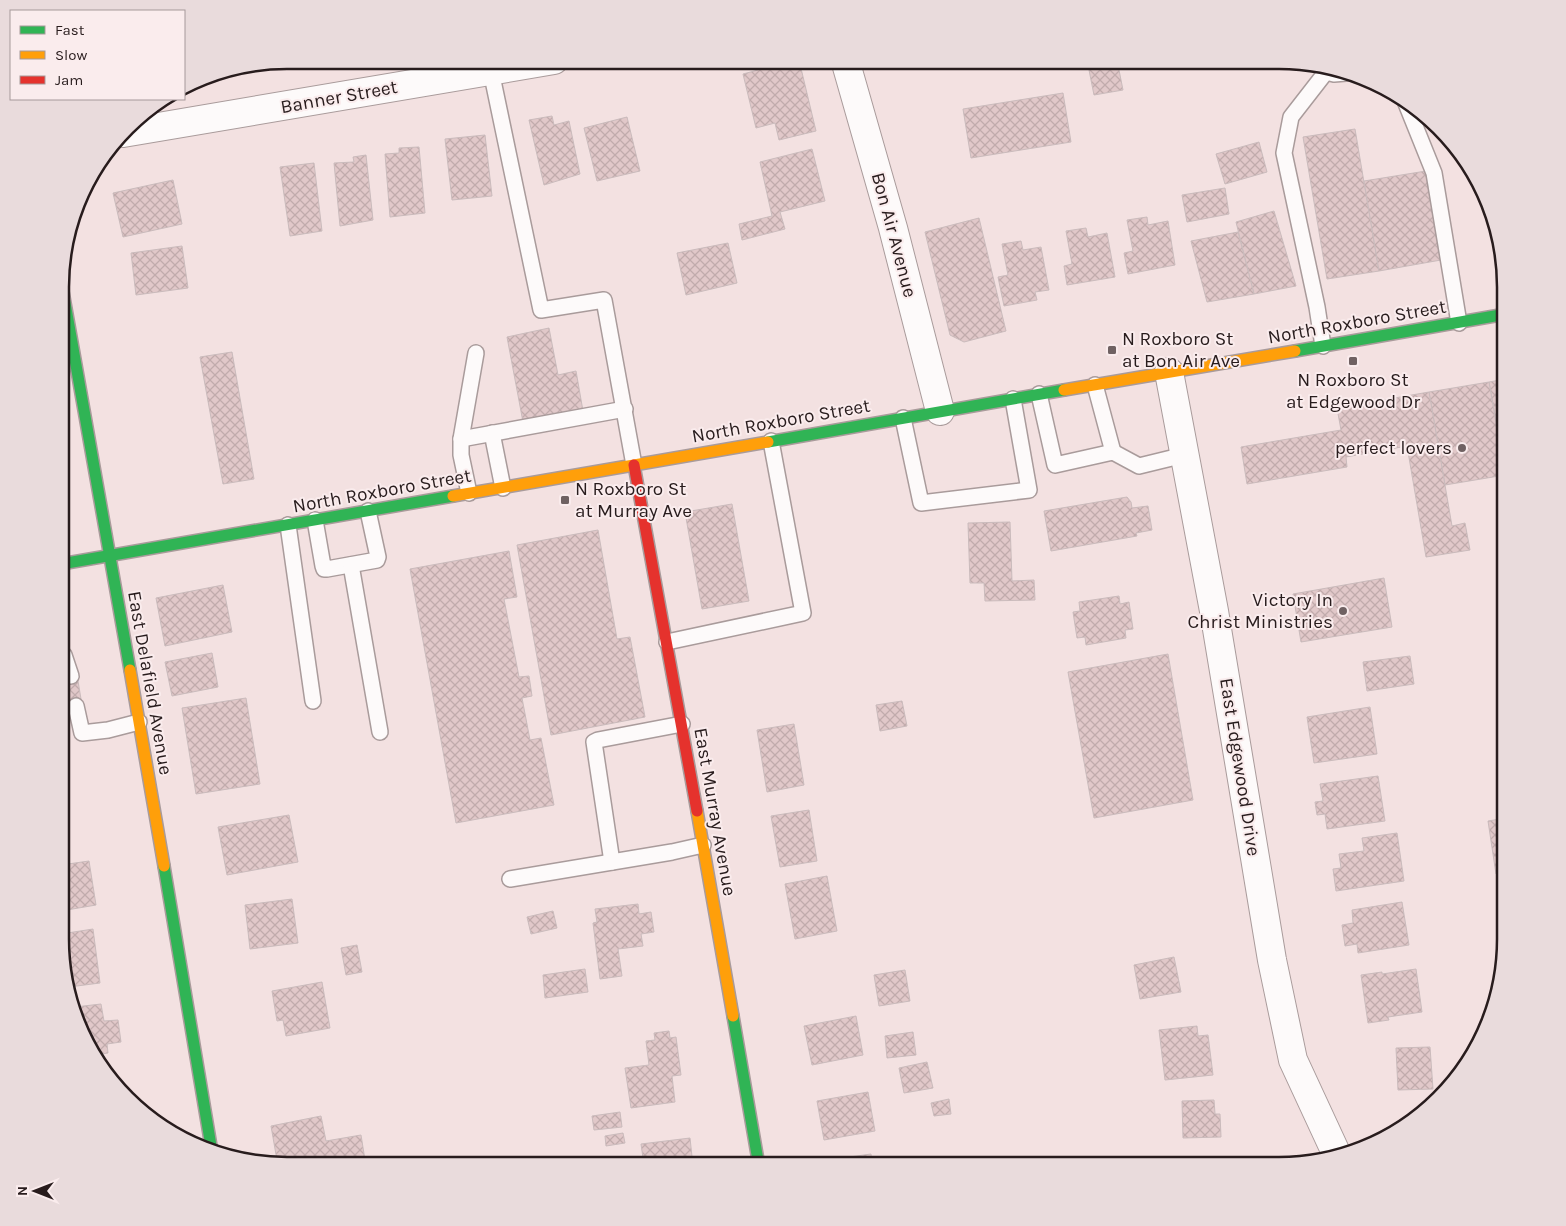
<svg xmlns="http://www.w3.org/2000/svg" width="1566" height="1226" font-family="Karla,sans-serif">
	<defs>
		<pattern id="building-cross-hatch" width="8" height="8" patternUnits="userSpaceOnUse" patternTransform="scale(1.25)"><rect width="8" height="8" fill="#e1c8c9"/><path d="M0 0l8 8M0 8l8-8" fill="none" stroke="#c1abac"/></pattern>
	</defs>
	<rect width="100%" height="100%" fill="#f3e1e1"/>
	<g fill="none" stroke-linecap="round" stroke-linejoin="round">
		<polyline stroke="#d69599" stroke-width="8" points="974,1166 974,1163"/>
	</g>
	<g fill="url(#building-cross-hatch)" stroke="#cabbbc">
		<polygon points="763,60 799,60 816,131 779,140 775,123 756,128 743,74 758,70 756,62"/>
		<polygon points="1087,60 1117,60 1123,90 1094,95"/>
		<polygon points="1063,93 1071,142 971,158 963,109"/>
		<polygon points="552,116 554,125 569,121 580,174 544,185 529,120"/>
		<polygon points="627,117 640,171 597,181 584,128"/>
		<polygon points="1355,129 1379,271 1327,279 1303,137"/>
		<polygon points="485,135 492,196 452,200 445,139"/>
		<polygon points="1259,142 1267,172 1225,184 1216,154"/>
		<polygon points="419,147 425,213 390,217 385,154 399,153 399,148"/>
		<polygon points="812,149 825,201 780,212 785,229 742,240 739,224 772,216 760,162"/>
		<polygon points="366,155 373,220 340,226 334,163 354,162 353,157"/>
		<polygon points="314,163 322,231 290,236 280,167"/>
		<polygon points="1426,171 1441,260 1379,271 1364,181"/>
		<polygon points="173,180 182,224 123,237 113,193"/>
		<polygon points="1225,188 1229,214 1187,222 1182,195"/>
		<polygon points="1274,211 1296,286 1254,294 1236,222"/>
		<polygon points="1147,217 1148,225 1168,221 1175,265 1128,274 1124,253 1133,251 1127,220"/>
		<polygon points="979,218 1006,331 964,342 950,335 925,232"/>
		<polygon points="1086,228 1088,237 1107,233 1115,277 1067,285 1064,266 1072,264 1066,231"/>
		<polygon points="1238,232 1254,294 1207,302 1191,241"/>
		<polygon points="1021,241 1023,250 1041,247 1049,290 1035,292 1037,300 1004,306 998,277 1008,275 1002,244"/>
		<polygon points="728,243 737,283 686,295 677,253"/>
		<polygon points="182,246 188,288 136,295 131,253"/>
		<polygon points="549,328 558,375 576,371 583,411 523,422 507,337"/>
		<polygon points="232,352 254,479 223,484 200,357"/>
		<polygon points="1506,379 1506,477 1489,382"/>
		<polygon points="1489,382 1505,475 1445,485 1429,392"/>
		<polygon points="1429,392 1452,526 1465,523 1470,550 1426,557 1407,446 1346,457 1347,467 1247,484 1241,447 1341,430 1337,408"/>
		<polygon points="1127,497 1131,502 1132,508 1148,506 1152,530 1136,533 1137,536 1051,551 1044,511"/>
		<polygon points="732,504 749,601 702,609 685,512"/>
		<polygon points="1010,522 1012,581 1034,580 1035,600 985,601 984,583 970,583 968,523"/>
		<polygon points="598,530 617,639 630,637 645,717 551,735 517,545"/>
		<polygon points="509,551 517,597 504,599 519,677 529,676 532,696 522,698 530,740 541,738 554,805 456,823 410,569"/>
		<polygon points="1384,578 1392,627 1301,642 1293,594"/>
		<polygon points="223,585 232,632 165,646 156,598"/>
		<polygon points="1119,596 1120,604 1129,602 1133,629 1125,630 1126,638 1086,645 1085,637 1077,638 1073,612 1080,611 1079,602"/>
		<polygon points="212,653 218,687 172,696 165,662"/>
		<polygon points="1168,654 1193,800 1094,818 1068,672"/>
		<polygon points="1410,656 1414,684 1367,691 1363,662"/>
		<polygon points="77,675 82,705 61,709 61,678"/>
		<polygon points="246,698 260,784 196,794 182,708"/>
		<polygon points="902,701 907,726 880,731 876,705"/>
		<polygon points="1370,707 1377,754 1314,763 1307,717"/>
		<polygon points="794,724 804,785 767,792 757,730"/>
		<polygon points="61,760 63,760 69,800 61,801"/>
		<polygon points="1378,776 1385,821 1327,829 1325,814 1317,815 1315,802 1323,801 1320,784"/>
		<polygon points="809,810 817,861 780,867 771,816"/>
		<polygon points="289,815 298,862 227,875 218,827"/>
		<polygon points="1506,818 1506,872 1496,874 1488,821"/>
		<polygon points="1397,833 1404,881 1336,891 1333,869 1341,868 1339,854 1364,851 1362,838"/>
		<polygon points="89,861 96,905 61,911 61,865"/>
		<polygon points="827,876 837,931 795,939 785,884"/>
		<polygon points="292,899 298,943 250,949 245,905"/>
		<polygon points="1402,902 1409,945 1358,953 1357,944 1345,946 1342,925 1353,923 1352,910"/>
		<polygon points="638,904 639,914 651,912 654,932 641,934 643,946 618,949 622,976 600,979 593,923 597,922 595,909"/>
		<polygon points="553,911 557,928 531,934 527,917"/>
		<polygon points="93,929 100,983 69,987 62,961 61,934"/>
		<polygon points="357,945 362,972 346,975 341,948"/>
		<polygon points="1174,957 1181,992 1140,999 1134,965"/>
		<polygon points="585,969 588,992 545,998 543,975"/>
		<polygon points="1416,969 1422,1012 1388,1017 1389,1020 1368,1023 1361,975 1382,972 1382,974"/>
		<polygon points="905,970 910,1001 879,1006 874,975"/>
		<polygon points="322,982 330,1028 286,1036 283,1020 277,1021 272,991"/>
		<polygon points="101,1004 104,1021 118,1020 121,1042 107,1044 108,1053 95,1055 83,1039 75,1007"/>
		<polygon points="856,1016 863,1055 812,1065 804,1026"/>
		<polygon points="1197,1026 1198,1036 1208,1035 1213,1075 1165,1080 1159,1030"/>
		<polygon points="669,1031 670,1038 676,1037 681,1075 672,1076 675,1102 631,1108 625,1068 649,1065 646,1041 655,1040 654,1033"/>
		<polygon points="913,1032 916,1055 887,1058 885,1036"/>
		<polygon points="1430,1047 1433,1089 1398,1090 1396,1048"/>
		<polygon points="927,1062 933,1088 904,1093 899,1068"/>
		<polygon points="868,1092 875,1131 824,1140 817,1101"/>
		<polygon points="949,1099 951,1114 934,1116 931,1103"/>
		<polygon points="1214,1100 1215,1114 1220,1114 1221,1137 1183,1138 1182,1101"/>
		<polygon points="620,1112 622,1127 594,1130 592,1116"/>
		<polygon points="321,1116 326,1141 361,1135 365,1160 335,1166 278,1166 271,1126"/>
		<polygon points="623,1133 625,1143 606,1146 605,1136"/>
		<polygon points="690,1138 693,1166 642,1166 644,1165 641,1144"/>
		<polygon points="871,1154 872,1166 829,1166 828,1160"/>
		<polygon points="1228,1162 1229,1165 1244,1166 1174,1166 1174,1164"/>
	</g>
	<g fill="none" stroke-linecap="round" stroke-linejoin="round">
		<g stroke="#a99b9b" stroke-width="18">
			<g id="lane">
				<polyline points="1324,67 1326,72 1334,74 1346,73"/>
				<polyline points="491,71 541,310 604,300 634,465"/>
				<polyline points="1405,101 1434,173 1459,323"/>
				<polyline points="1323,346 1317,307 1284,153 1291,117 1326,72"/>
				<polyline points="1095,385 1113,452"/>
				<polyline points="1039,394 1055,465 1113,452 1139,466 1184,455"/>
				<polyline points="903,418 921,503 1029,490 1013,399"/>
				<polyline points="492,433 503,488"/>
				<polyline points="461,439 625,409"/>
				<polyline points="469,493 461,455 461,439 476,353"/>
				<polyline points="315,520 323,566 324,569 327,569 377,560 378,557 368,511"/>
				<polyline points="288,525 313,701"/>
				<polyline points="351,565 380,732"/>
				<polyline points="667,642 803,613 771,441"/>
				<polyline points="61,654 64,655 71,676"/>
				<polyline points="76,706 82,733 108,730 139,722"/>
				<polyline points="612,862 594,742 598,740 682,724"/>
				<polyline points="510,879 672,852 703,845"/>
			</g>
		</g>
		<g stroke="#a99b9b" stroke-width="30">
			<g id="street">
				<polyline points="845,60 893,228 940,411"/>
				<polyline points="123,133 554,60"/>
				<polyline points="1169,372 1214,611 1272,960 1293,1060 1337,1155"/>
			</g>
		</g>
		<g stroke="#a99b9b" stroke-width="14">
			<g id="fast">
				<polyline points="62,286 130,670"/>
				<polyline points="1295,351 1506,314"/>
				<polyline points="768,442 1064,390"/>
				<polyline points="61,564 453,496"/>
				<polyline points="164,866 212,1152"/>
				<polyline points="733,1016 759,1166"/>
			</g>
		</g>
		<g stroke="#a99b9b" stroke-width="14">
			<g id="slow">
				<polyline points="1064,390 1295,351"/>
				<polyline points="453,496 768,442"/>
				<polyline points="130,670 164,866"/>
				<polyline points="697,811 733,1016"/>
			</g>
		</g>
		<g stroke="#a99b9b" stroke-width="14">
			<polyline id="jam" points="634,465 697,811"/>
		</g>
		<use href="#lane" stroke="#fdfafa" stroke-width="15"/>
		<use href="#street" stroke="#fdfafa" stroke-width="28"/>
		<use href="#fast" stroke="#30b455" stroke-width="11"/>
		<use href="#slow" stroke="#ff9f0a" stroke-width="11"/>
		<use href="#jam" stroke="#e5322d" stroke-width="11"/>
	</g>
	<g fill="#6f6162" stroke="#faeced" stroke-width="2">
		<rect x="1107" y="345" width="10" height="10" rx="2.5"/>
		<rect x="1348" y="356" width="10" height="10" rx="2.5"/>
		<circle cx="1462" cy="448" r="5"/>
		<rect x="560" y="495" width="10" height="10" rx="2.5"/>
		<circle cx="1343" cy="611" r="5"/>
	</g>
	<g text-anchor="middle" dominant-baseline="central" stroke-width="4" stroke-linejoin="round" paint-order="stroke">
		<g font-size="19" fill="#281c1d" stroke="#faeced">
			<text transform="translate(339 97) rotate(-10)">Banner Street</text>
			<text transform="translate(894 235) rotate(75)">Bon Air Avenue</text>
			<text transform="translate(1357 322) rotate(-10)">North Roxboro Street</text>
			<text transform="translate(781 421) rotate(-10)">North Roxboro Street</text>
			<text transform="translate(382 491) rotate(-10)">North Roxboro Street</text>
			<text transform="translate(150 683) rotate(80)">East Delafield Avenue</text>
			<text transform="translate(1240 767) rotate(81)">East Edgewood Drive</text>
			<text transform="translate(715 812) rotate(80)">East Murray Avenue</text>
		</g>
		<g font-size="19" fill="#281c1d" stroke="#faeced" text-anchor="start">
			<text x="1122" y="339">N Roxboro St<tspan x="1122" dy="22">at Bon Air Ave</tspan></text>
			<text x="1353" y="380" text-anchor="middle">N Roxboro St<tspan x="1353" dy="22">at Edgewood Dr</tspan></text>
			<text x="1452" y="448" text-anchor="end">perfect lovers</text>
			<text x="575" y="489">N Roxboro St<tspan x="575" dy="22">at Murray Ave</tspan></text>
			<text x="1333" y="600" text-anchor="end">Victory In<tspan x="1333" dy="22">Christ Ministries</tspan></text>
		</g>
	</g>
	<path d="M0 0H1566V1226H0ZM287 69H1279A218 218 0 0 1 1497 287V939A218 218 0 0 1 1279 1157H287A218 218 0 0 1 69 939V287A218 218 0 0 1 287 69Z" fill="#e9dbdc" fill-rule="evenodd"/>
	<path fill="none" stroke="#281c1d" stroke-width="2.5" d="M287 69H1279A218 218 0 0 1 1497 287V939A218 218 0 0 1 1279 1157H287A218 218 0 0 1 69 939V287A218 218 0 0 1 287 69Z"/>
	<rect x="10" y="10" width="175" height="90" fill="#faeced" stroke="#a6999a"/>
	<rect x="20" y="26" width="25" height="8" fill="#30b455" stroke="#a6999a"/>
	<text x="55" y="35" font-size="15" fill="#281c1d">Fast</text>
	<rect x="20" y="51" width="25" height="8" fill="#ff9f0a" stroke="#a6999a"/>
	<text x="55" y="60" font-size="15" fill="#281c1d">Slow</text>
	<rect x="20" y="76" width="25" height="8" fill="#e5322d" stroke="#a6999a"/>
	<text x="55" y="85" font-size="15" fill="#281c1d">Jam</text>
	<g transform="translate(35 1191) rotate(270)" stroke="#faeced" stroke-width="4" paint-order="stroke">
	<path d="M0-4L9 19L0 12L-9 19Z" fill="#281c1d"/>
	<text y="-8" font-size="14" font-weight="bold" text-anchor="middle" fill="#281c1d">N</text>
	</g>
</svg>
